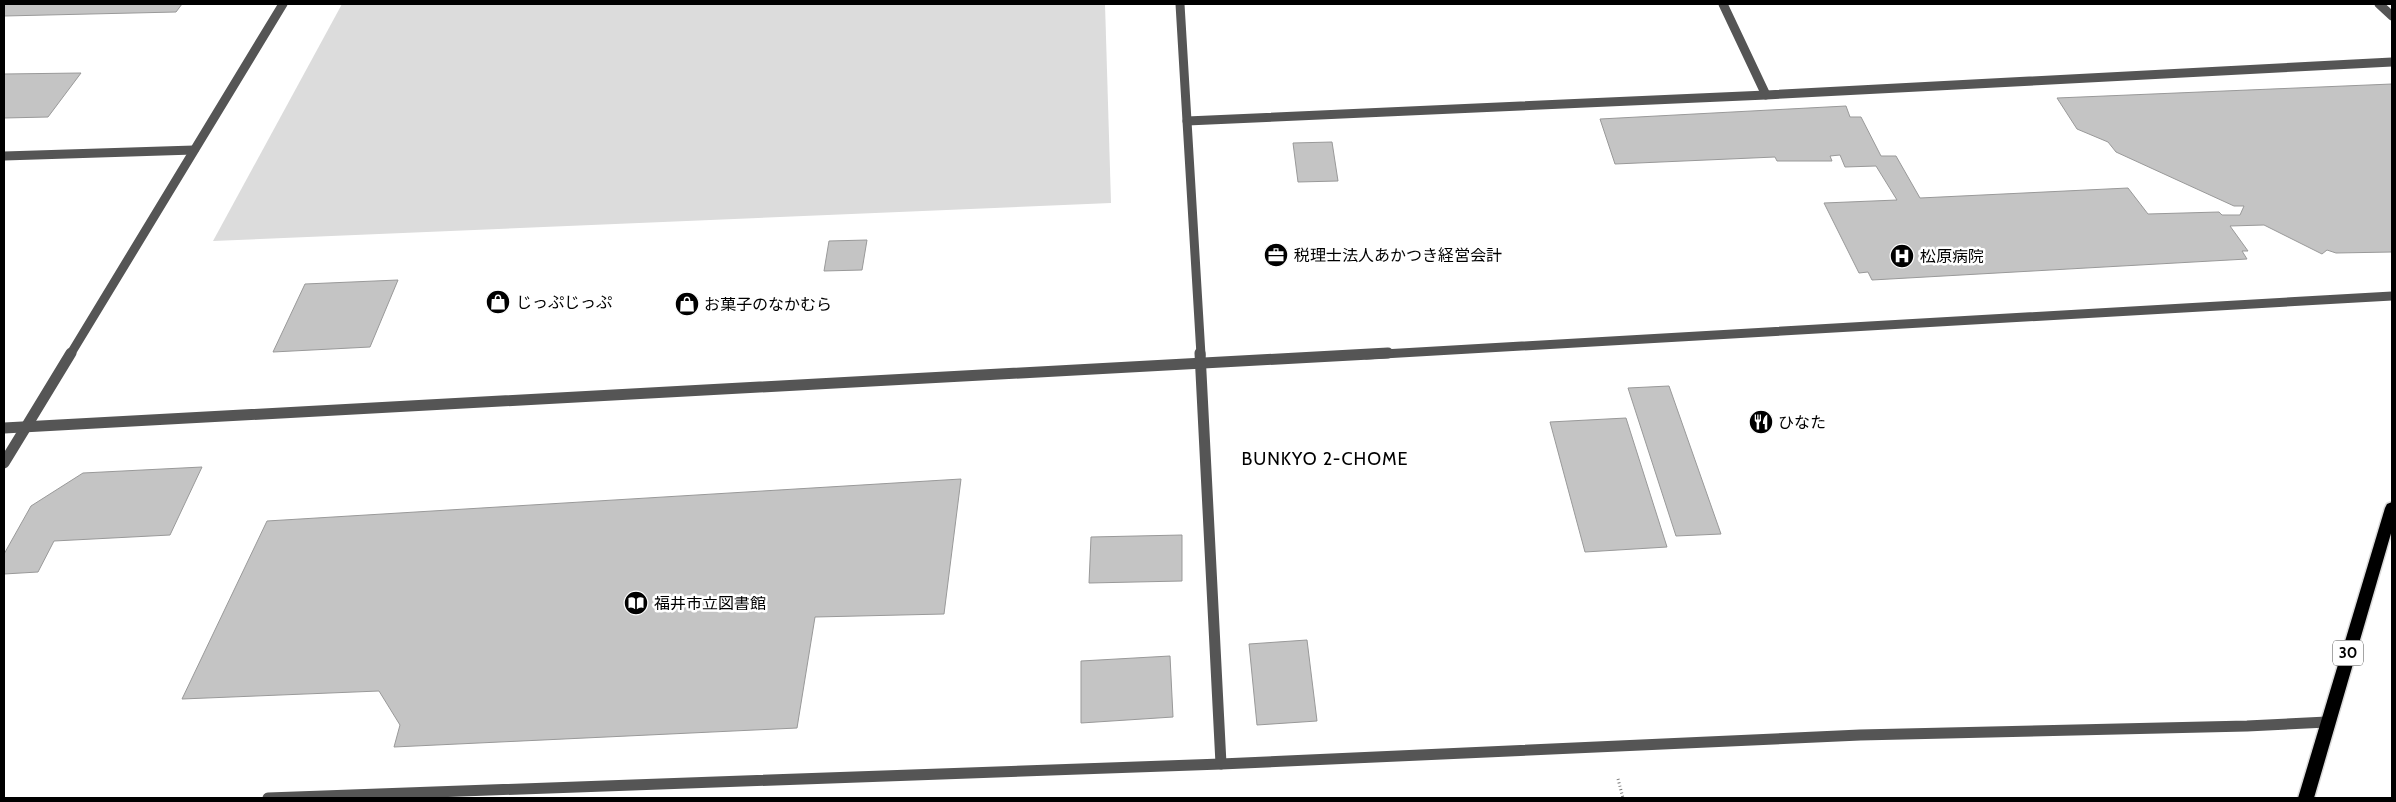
<svg xmlns="http://www.w3.org/2000/svg" width="2396" height="802" font-family="Cabin,'Noto Sans JP',sans-serif">
	<rect width="100%" height="100%" fill="#fff"/>
	<polygon fill="#dcdcdc" points="342,4 1105,4 1111,203 213,241"/>
	<g fill="#c4c4c4" stroke="#999">
		<polygon points="4,4 182,4 176,12 4,16"/>
		<polygon points="81,73 48,117 4,118 4,74"/>
		<polygon points="2392,84 2392,252 2336,253 2327,250 2322,254 2264,225 2230,226 2248,251 2242,251 2247,259 1872,280 1868,272 1859,273 1824,203 1897,200 1876,166 1845,167 1840,155 1830,156 1832,161 1777,161 1775,157 1615,164 1600,119 1846,106 1850,117 1861,117 1881,156 1896,156 1920,198 2128,188 2148,214 2219,212 2222,215 2240,215 2244,206 2234,206 2116,152 2108,142 2077,129 2057,98"/>
		<polygon points="1332,142 1338,181 1298,182 1293,143"/>
		<polygon points="867,240 862,270 824,271 829,241"/>
		<polygon points="398,280 370,347 273,352 305,284"/>
		<polygon points="1669,386 1721,534 1676,536 1628,388"/>
		<polygon points="1626,418 1667,547 1585,552 1550,422"/>
		<polygon points="202,467 170,535 54,541 38,572 4,574 4,554 31,506 83,473"/>
		<polygon points="961,479 944,614 815,617 797,728 394,747 400,725 379,691 182,699 267,521"/>
		<polygon points="1182,535 1182,581 1089,583 1091,537"/>
		<polygon points="1307,640 1317,721 1257,725 1249,644"/>
		<polygon points="1170,656 1173,717 1081,723 1081,661"/>
	</g>
	<g fill="none" stroke-linecap="round" stroke-linejoin="round">
		<g stroke="#dbdbdb" stroke-width="3">
			<polygon id="primary" points="2392,502 2392,530 2314,798 2298,798 2385,508 2387,504"/>
		</g>
		<polyline stroke="#777" stroke-width="3" stroke-dasharray="1 2.5" stroke-linecap="butt" points="1618,779 1623,798"/>
		<g stroke="#555" stroke-width="9">
			<polyline points="1180,4 1201,355"/>
			<polyline points="1723,4 1766,95"/>
			<polyline points="2379,4 2392,16"/>
			<polyline points="1187,121 1766,95 2392,62"/>
			<polyline points="4,156 194,150"/>
		</g>
		<g stroke="#555" stroke-width="11">
			<polyline points="1200,353 1221,764"/>
			<polyline points="4,463 26,427"/>
			<polyline points="268,798 1221,764 1860,735 2247,726 2327,722"/>
		</g>
		<g stroke="#555" stroke-width="9">
			<polyline points="70,355 283,4"/>
			<polyline points="1366,355 2392,296"/>
		</g>
		<g stroke="#555" stroke-width="11">
			<polyline points="26,427 71,353"/>
			<polyline points="4,428 1388,353"/>
		</g>
		<use href="#primary" fill="#000" fill-rule="evenodd"/>
	</g>
	<defs>
		<g id="office-disc" transform="scale(1.25)"><circle r="9.5" fill="#000" stroke="#fff"/><path d="M-6-3h4V-5.5h4V-3h4V5H-6ZM-1-4.5V-3h2v-1.5ZM-6 0V1H6V0Z" fill="#fff"/></g>
		<g id="hospital-disc" transform="scale(1.25)"><circle r="9.5" fill="#000" stroke="#fff"/><path d="M-5-5h3v3.5h4V-5h3V5h-3V1.5h-4V5h-3Z" fill="#fff"/></g>
		<g id="shop-disc" transform="scale(1.25)"><circle r="9.5" fill="#000" stroke="#fff"/><path d="M-5-2.5h2.3a2.7 3.5 0 0 1 5.4 0H5L5.5 6h-11ZM-1.5-2.5h3a1.5 2.3 0 0 0-3 0Z" fill="#fff"/></g>
		<g id="restaurant-disc" transform="scale(1.25)"><circle r="9.5" fill="#000" stroke="#fff"/><path d="M-5-6h1v4h1v-4h1v4h1v-4h1v5L-1.5 .5V6h-2V.5L-5-1ZM5-6V6H3V1.5H1.5Q1.5-4 5-6Z" fill="#fff"/></g>
		<g id="library-disc" transform="scale(1.25)"><circle r="9.5" fill="#000" stroke="#fff"/><path d="M-6-4Q-3-5.5-.7-3.5V5Q-3 3-6 4ZM6-4Q3-5.5 .7-3.5V5Q3 3 6 4Z" fill="#fff"/></g>
	</defs>
	<g fill-rule="evenodd">
		<use href="#office-disc" x="1276" y="255"/>
		<use href="#hospital-disc" x="1902" y="256"/>
		<use href="#shop-disc" x="498" y="302"/>
		<use href="#shop-disc" x="687" y="304"/>
		<use href="#restaurant-disc" x="1761" y="422"/>
		<use href="#library-disc" x="636" y="603"/>
	</g>
	<g text-anchor="middle" dominant-baseline="central" stroke-width="5" stroke-linejoin="round" paint-order="stroke">
		<rect fill="#fff" stroke="#4c4c4c" stroke-width="1" x="2333" y="640.5" width="30" height="25" rx="4"/>
		<g font-size="15" font-weight="bold" fill="#000">
			<text x="2348" y="653">30</text>
		</g>
		<g font-size="16" fill="#000" stroke="#fff" text-anchor="start">
			<text x="1294" y="255">税理士法人あかつき経営会計</text>
			<text x="1920" y="256">松原病院</text>
			<text x="516" y="302">じっぷじっぷ</text>
			<text x="704" y="304">お菓子のなかむら</text>
			<text x="1778" y="422">ひなた</text>
			<text x="654" y="603">福井市立図書館</text>
		</g>
		<g font-size="18" letter-spacing="1" fill="#000" stroke="#fff">
			<text x="1325" y="459">BUNKYO 2-CHOME</text>
		</g>
	</g>
	<rect width="2396" height="802" fill="none" stroke="#000000" stroke-width="10"/>
</svg>
